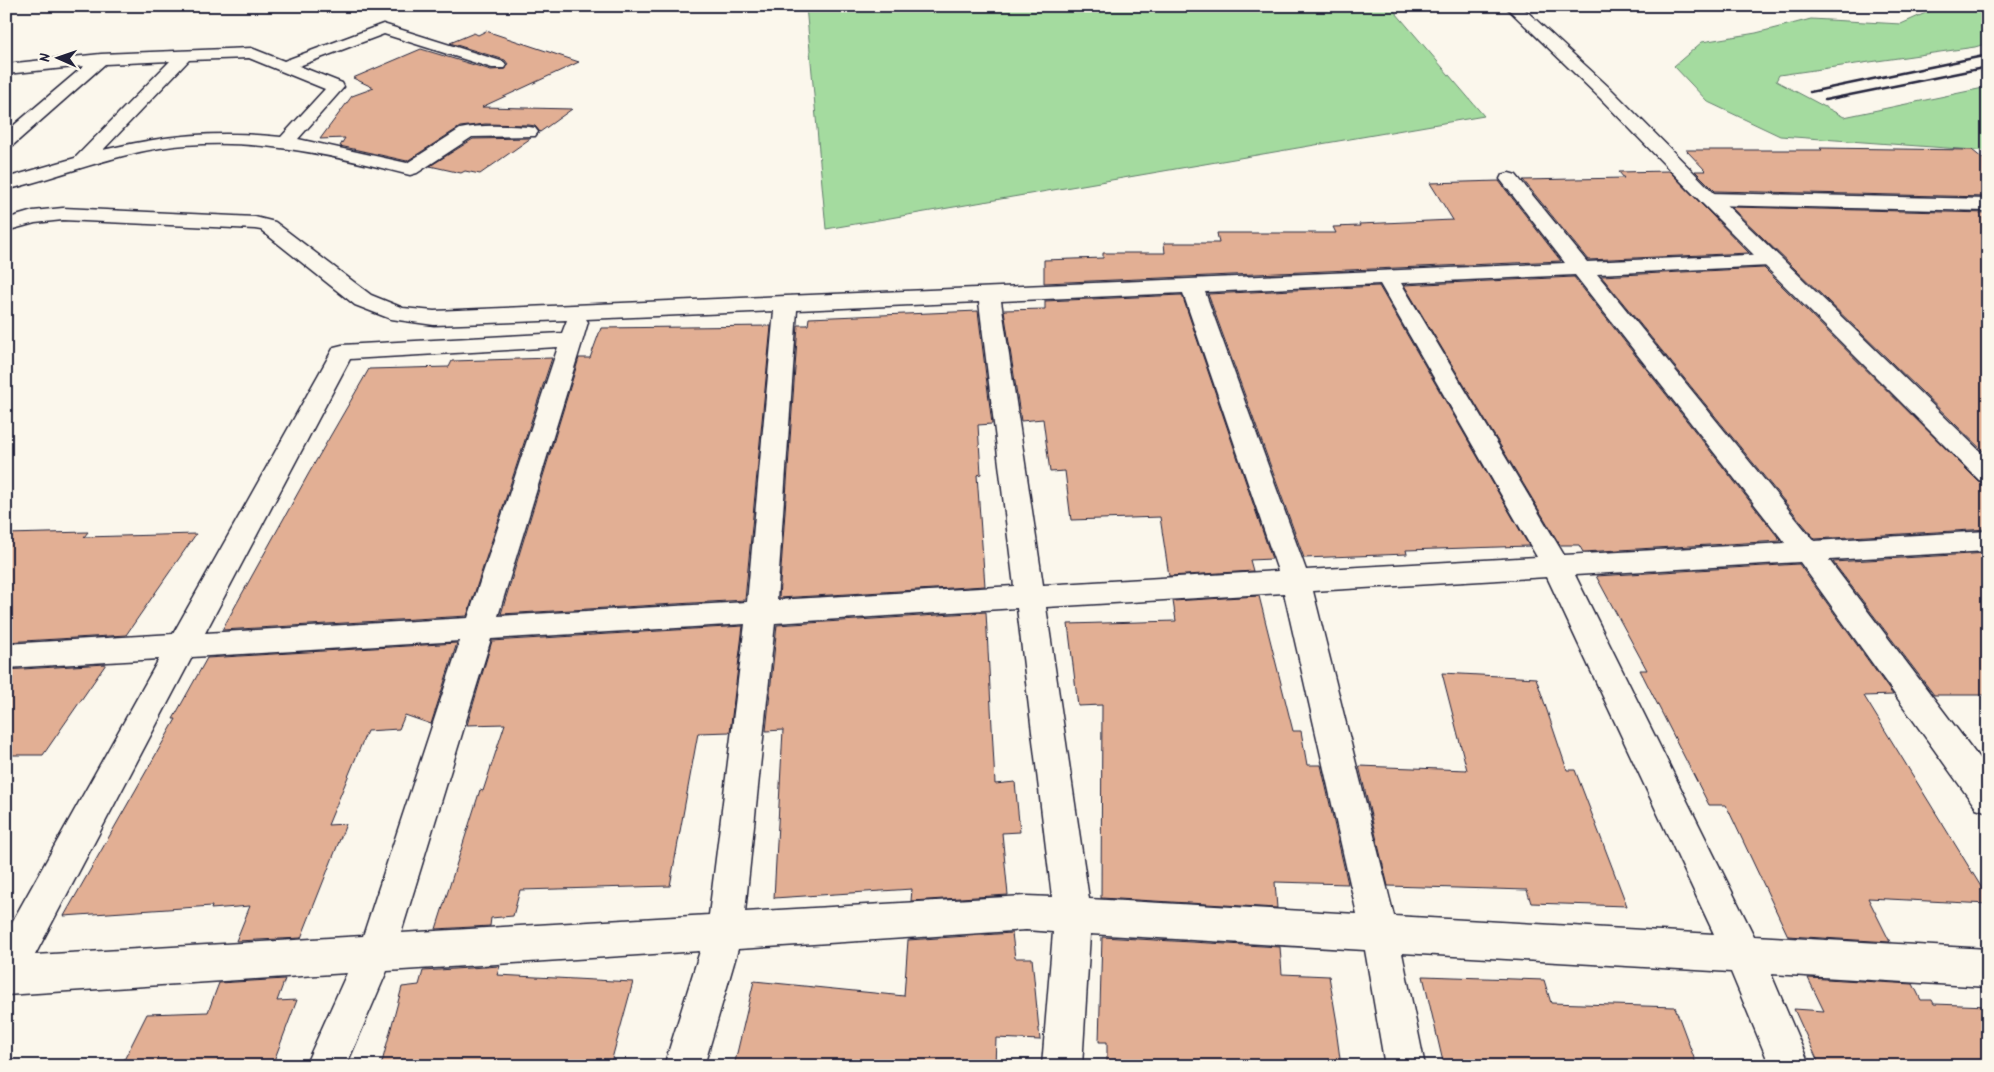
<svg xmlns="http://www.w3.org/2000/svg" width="1994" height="1072" font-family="Kalam,sans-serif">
	<rect width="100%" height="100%" fill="#fbf7ec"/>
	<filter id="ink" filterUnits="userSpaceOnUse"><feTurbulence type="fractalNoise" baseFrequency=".02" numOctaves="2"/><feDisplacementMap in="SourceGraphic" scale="10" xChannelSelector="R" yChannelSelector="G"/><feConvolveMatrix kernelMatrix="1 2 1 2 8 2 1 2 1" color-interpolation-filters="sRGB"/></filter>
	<g filter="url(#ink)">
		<g fill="#a4db9f" stroke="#637e6d">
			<polygon points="806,6 1390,6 1484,116 826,229"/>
			<polygon points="1941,6 1988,6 1988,43 1975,47 1779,75 1776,81 1844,117 1988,87 1988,151 1780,136 1708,102 1674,66 1702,42 1756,33 1811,19 1901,24"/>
		</g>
		<g fill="#e2af94" stroke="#22223b">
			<polygon points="486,31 579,62 482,107 572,109 540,132 535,126 529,125 485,124 460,127 407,161 340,146 345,138 320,139 352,96 374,88 353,78 421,49 491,70 506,69 508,64 505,60 450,43 474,33 478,35"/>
			<polygon points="531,138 480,174 465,171 461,173 430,166 473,139"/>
			<polygon points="1820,148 1972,150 1988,163 1988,197 1715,191 1695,171 1706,171 1686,150 1822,150"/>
			<polygon points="1669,171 1749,253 1588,260 1523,180 1624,178 1619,172"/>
			<polygon points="1499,181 1561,261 1044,283 1044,260 1103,258 1103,253 1165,253 1164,243 1219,243 1217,233 1336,233 1333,227 1360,226 1359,224 1453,220 1430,183"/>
			<polygon points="1731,207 1988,213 1988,456"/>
			<polygon points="1764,268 1978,481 1988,485 1988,529 1815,539 1601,276"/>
			<polygon points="1574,277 1781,541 1583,552 1579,545 1560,545 1404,285"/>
			<polygon points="1379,286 1529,546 1406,550 1407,554 1304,558 1208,294"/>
			<polygon points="1182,295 1272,559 1250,560 1253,571 1169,576 1160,517 1071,520 1065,471 1050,472 1043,419 1021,421 1004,310 1045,309 1045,301"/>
			<polygon points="978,311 992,424 978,425 981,474 977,475 985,586 779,598 798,325 808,325 809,318"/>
			<polygon points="771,326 745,600 501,614 579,358 590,358 601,328"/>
			<polygon points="552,358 467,616 222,630 309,473 369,369 449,367 452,361"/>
			<polygon points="88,532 84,537 196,534 126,635 6,642 6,534"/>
			<polygon points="1988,553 1988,695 1934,695 1833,562"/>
			<polygon points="1799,564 1893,695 1864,696 1988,898 1988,904 1868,898 1890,942 1788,936 1726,805 1709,805 1640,670 1647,670 1596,576"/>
			<polygon points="1259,596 1293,731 1301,731 1307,765 1321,765 1348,884 1275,882 1277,908 1101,898 1102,705 1078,706 1068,624 1176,621 1173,601"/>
			<polygon points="986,612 995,784 1015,782 1020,832 1002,833 1008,895 911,901 912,889 774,898 783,730 766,731 777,625"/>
			<polygon points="743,626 730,732 698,733 670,886 520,890 513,916 491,918 490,926 436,929 480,790 483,791 505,724 467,725 492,641"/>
			<polygon points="457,643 431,724 405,715 399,729 367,731 328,825 346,824 301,938 236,941 250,906 211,909 212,906 64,916 176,719 173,719 207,658"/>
			<polygon points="106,664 43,755 6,755 6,670"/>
			<polygon points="1442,673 1536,678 1567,770 1575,770 1627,906 1531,903 1527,890 1388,886 1359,766 1467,770"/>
			<polygon points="1012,933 1015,958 1032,958 1040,1040 996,1038 995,1066 734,1066 754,981 904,996 908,940"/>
			<polygon points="1102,937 1280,947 1282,974 1329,976 1338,1029 1336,1029 1341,1066 1107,1066 1107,1042 1099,1042"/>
			<polygon points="500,966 497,975 633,982 610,1066 381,1066 402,987 419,985 423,971"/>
			<polygon points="1423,976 1544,980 1551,1003 1675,1007 1697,1066 1444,1066"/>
			<polygon points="1808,978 1913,984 1921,1000 1932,1000 1934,1004 1988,1006 1988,1066 1820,1066 1794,1009 1824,1011"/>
			<polygon points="285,979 277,1001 297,1000 272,1066 121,1066 147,1014 208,1012 219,983"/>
		</g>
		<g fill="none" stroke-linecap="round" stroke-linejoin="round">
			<g stroke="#22223b" stroke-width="3">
				<g id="minor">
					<path d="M383,24L504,62L506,65L504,68H492L384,34L299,66L342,83L344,87L298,139L407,163L460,129C482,124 506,126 529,127L535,128L538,132L535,136L472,137L417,173L410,175C328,154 245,135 160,148C107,157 58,177 6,190V178L75,158L170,61L105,64L12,146L6,147V132L84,66L6,74V64L101,54L251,48L284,61ZM249,58L325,89L281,137C218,130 164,135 103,150L189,60Z"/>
					<path d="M1509,173L1516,175L1587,262L1770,254L1777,256L1780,260L1777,264L1770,266L1597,274L1814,541L1988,531V551L1829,560L1988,770V812L1976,808L1800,562L1575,575L1754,936L1988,949V987L1771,974L1810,1066H1770L1731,972L1402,953L1425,1066H1385L1365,950L1090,934L1082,1066H1042L1053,932L1026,930L738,949L704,1066H664L700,951L387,971L346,1066H305L347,973L6,995V933L159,659L6,668V644L173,634L334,347L342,345L562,333L567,320L434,325L391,319L355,305L261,230L255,229L63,220L35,223L6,231V219L33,211L63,208L255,217L275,222L371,295L403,308L434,311L1565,263L1500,179L1502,175ZM1575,275L1785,543L1564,555L1401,283ZM1380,284L1537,557L1306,570L1205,292ZM1183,293L1278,571L1043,585L1001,301ZM979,302L1014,586L777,600L797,310ZM774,311L747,602L498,616L583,339L588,322L586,319ZM558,347L468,618L205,633L350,359ZM1547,577L1714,934L1394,916L1313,591ZM1284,593L1357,914L1089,899L1046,607ZM1017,608L1052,897L1026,896L745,912L775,623ZM745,624L709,915L401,933L491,639ZM460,641L363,936L35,955L192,657Z"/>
					<polygon points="1709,193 1988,199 1988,211 1709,205 1702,203 1699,199 1702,195"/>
				</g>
			</g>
			<g stroke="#22223b" stroke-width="3">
				<polygon id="tertiary" points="1505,6 1521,6 1612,90 1716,195 1988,459 1988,483 1979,480 1702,203 1600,98"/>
			</g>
			<use href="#minor" fill="#fbf7ec" fill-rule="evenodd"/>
			<use href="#tertiary" fill="#fbf7ec" fill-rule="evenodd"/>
			<g stroke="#22223b" stroke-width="2.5">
				<polyline points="1810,92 1988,55"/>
				<polyline points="1825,100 1988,67"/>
			</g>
		</g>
	</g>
	<rect width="1994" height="1072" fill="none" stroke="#fbf7ec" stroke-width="25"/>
	<rect x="12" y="12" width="1969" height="1047" fill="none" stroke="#22223b" stroke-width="2" filter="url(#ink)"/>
	<g transform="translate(58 58) rotate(272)" stroke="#fbf7ec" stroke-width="4" paint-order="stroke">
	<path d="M0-4L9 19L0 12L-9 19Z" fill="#22223b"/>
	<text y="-8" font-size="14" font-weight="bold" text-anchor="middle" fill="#22223b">N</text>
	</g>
</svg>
